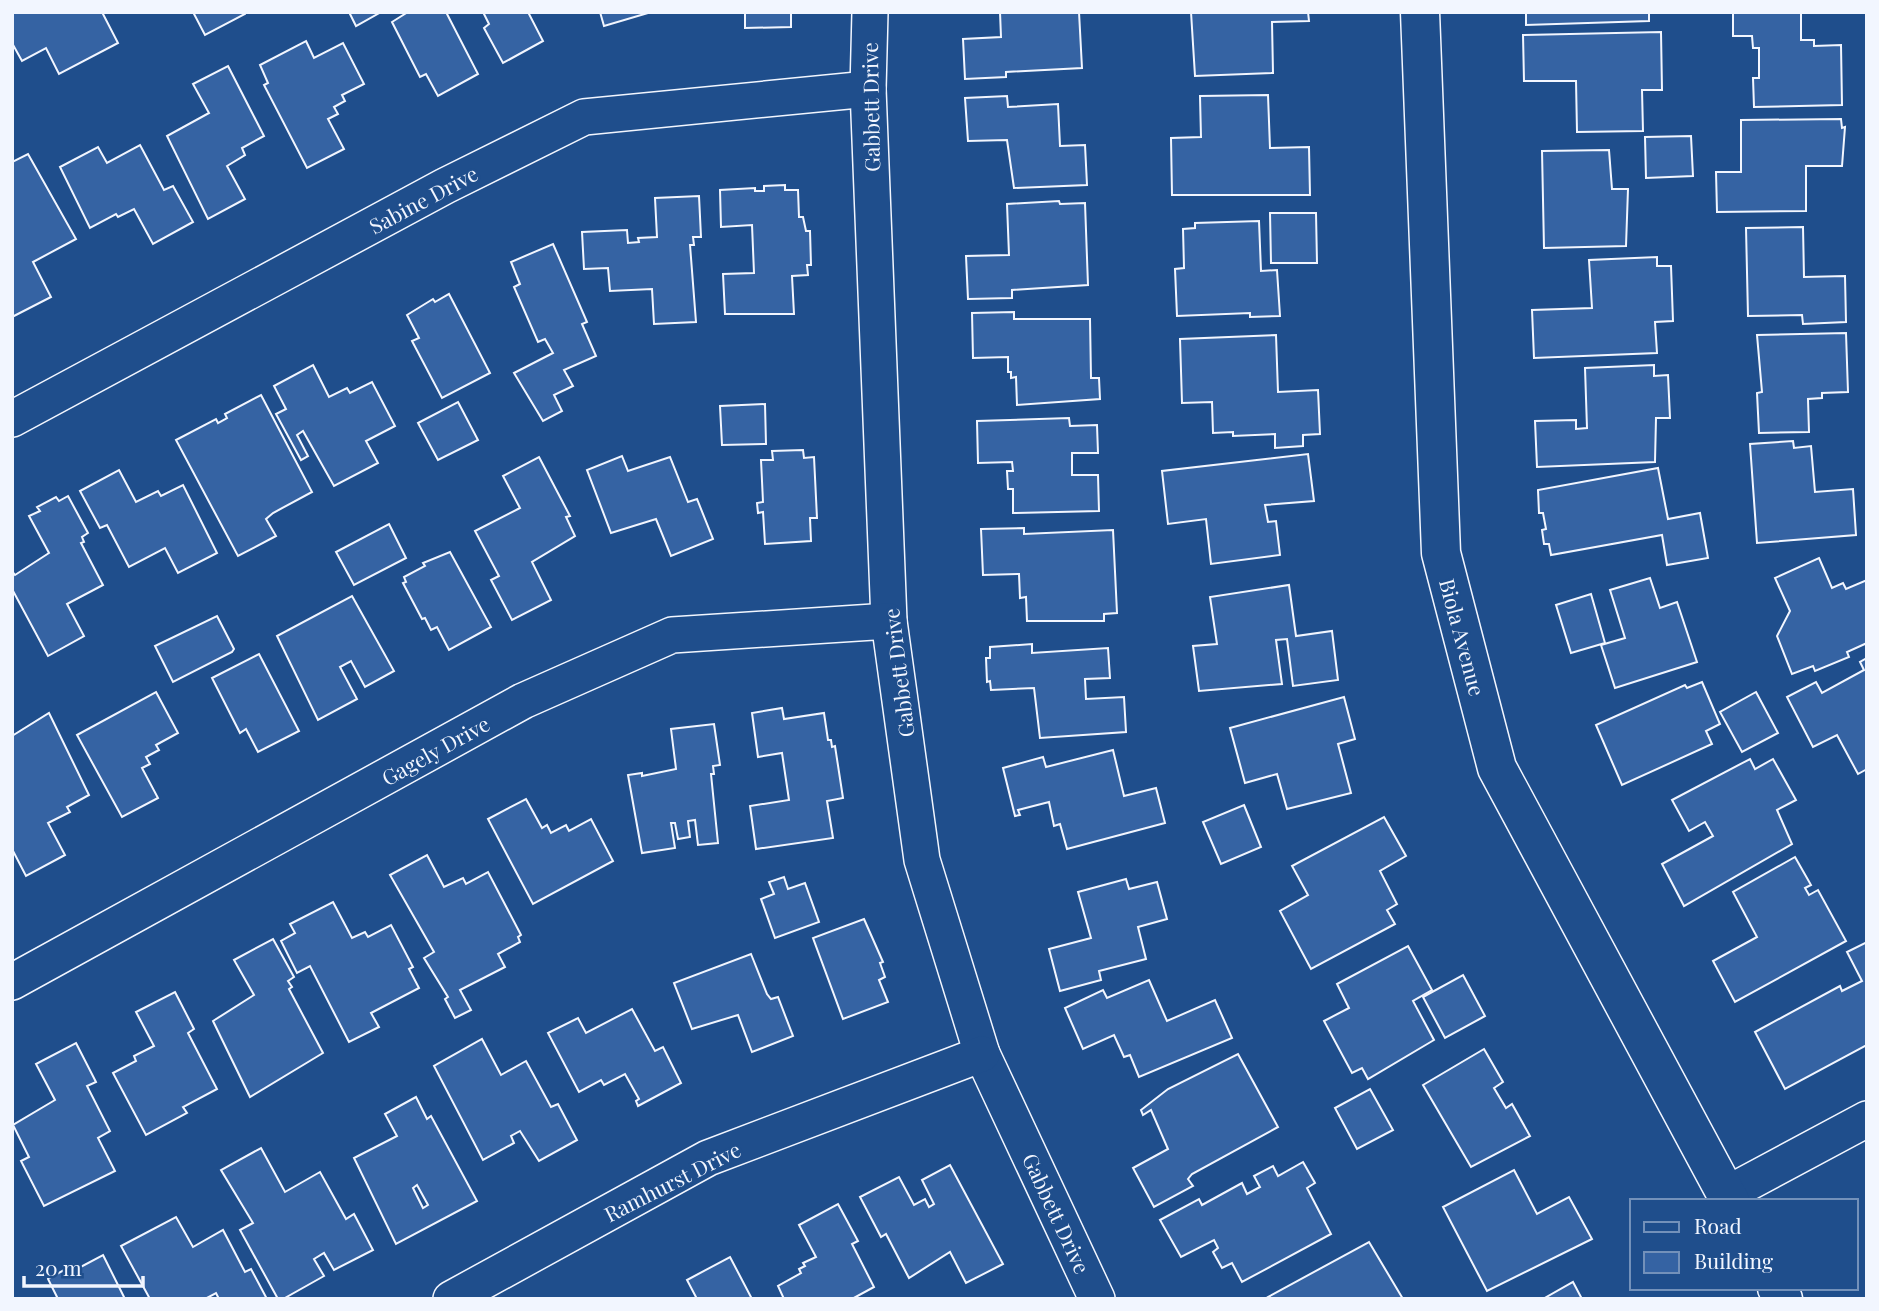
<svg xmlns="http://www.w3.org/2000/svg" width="1879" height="1311" font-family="'Playfair Display',serif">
	<rect width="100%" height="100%" fill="#1f4e8c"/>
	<g fill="#3563a3" stroke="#f2f6ff" stroke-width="2" fill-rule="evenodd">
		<polygon points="12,12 102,12 118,43 59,74 46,48 22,61 12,43"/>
		<polygon points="193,12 245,12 245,14 205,35"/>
		<polygon points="349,12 381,12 356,26"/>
		<polygon points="446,12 478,74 438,96 426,74 420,77 392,22 408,12"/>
		<polygon points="483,12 528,12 543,41 503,63 484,28 489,24"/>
		<polygon points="600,12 647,12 648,13 604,26"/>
		<polygon points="745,12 791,12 791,27 745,28"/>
		<polygon points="1000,12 1079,12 1082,68 1006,72 1006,77 965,79 963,39 1001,37"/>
		<polygon points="1191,12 1308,12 1309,21 1272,22 1273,73 1195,76"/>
		<polygon points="1526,12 1649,12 1649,21 1526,25"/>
		<polygon points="1733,12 1801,12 1801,40 1814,40 1814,46 1841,45 1842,105 1754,107 1753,78 1759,78 1759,48 1753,48 1752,36 1733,36"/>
		<polygon points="1661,32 1662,90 1642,90 1643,131 1577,132 1576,81 1524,81 1523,35"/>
		<polygon points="306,41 314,58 343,43 364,84 342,95 345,101 334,107 338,114 328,119 344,149 307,168 264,85 268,83 260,65"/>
		<polygon points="228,66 264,136 242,148 245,155 227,166 245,199 208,219 167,136 209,113 193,84"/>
		<polygon points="1268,95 1270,148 1309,147 1310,195 1172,195 1171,138 1201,137 1200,96"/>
		<polygon points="1007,96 1008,107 1058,104 1060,146 1085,145 1087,185 1014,188 1007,140 968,141 965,98"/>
		<polygon points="1841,119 1842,128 1845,127 1842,166 1806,166 1806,211 1717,212 1716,172 1741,172 1741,120"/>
		<polygon points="1691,136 1693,176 1646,178 1645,137"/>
		<polygon points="140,145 164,190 173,186 193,222 153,244 134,209 118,217 116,214 90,228 60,167 98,147 107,163"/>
		<polygon points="1609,150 1612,189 1628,189 1626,246 1544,248 1542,151"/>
		<polygon points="28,154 76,239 33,262 51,297 12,317 12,162"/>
		<polygon points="785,185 785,190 798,190 799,217 803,217 806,231 810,231 811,265 807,265 808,275 792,276 794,314 725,314 723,274 754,273 752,225 721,227 720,190 755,188 755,191 764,191 764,186"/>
		<polygon points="699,196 701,237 693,237 694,245 690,245 696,322 654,324 652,289 610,291 608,268 584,269 582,232 627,230 628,243 639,242 638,238 657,237 655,198"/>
		<polygon points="1059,201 1060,204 1085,203 1088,285 1012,290 1012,298 968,299 966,256 1009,255 1007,204"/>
		<polygon points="1270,213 1316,213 1317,263 1271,263"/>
		<polygon points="1259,221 1261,271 1277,270 1280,316 1250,317 1250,313 1177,316 1175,269 1184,268 1183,229 1195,228 1195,223"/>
		<polygon points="1803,227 1804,277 1845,276 1846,322 1803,324 1802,315 1748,316 1746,228"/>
		<polygon points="553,244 587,322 582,324 596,356 564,370 573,386 554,395 562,411 543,421 514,373 553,353 545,339 538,342 514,287 520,284 511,262"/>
		<polygon points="1657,257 1657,266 1671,266 1673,321 1655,322 1657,353 1534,358 1532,310 1592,308 1589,260"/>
		<polygon points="449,294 490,373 442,398 412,341 419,338 407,315 433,299 435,302"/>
		<polygon points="1014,312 1014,319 1090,319 1091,378 1099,378 1100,399 1017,405 1016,377 1011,378 1011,372 1008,372 1008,357 973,358 972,313"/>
		<polygon points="1846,333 1848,392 1822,393 1822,398 1808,399 1809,432 1759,433 1757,393 1762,392 1757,335"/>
		<polygon points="1276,335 1278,392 1318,390 1320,434 1303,435 1303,446 1275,448 1275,434 1233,436 1233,432 1213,433 1212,402 1182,403 1180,339"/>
		<polygon points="313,365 329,397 347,388 350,393 372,382 395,426 366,441 378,463 334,486 303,431 297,435 308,456 301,460 276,414 286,409 274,386"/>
		<polygon points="1654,365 1654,376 1668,375 1670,418 1656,418 1655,462 1537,467 1535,421 1576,420 1576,429 1587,428 1585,368"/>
		<polygon points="261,395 312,492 273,513 266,519 276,536 238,556 176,440 216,419 218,423 227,418 225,414"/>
		<polygon points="458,402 478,440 438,460 418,423"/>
		<polygon points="765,404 766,444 722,445 720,406"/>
		<polygon points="1069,418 1070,426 1097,425 1098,453 1072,453 1072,475 1098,475 1099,511 1013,513 1013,489 1008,489 1007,471 1013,471 1012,462 978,463 977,421"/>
		<polygon points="1793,441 1794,448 1811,446 1815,492 1853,489 1856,535 1757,543 1750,444"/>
		<polygon points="803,450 804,458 814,457 817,518 810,518 811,541 765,544 763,512 758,513 757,503 763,502 761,460 773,460 772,451"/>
		<polygon points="1308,454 1314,501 1265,505 1268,522 1276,521 1280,555 1211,564 1206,519 1168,524 1162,471"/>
		<polygon points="622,456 628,471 670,457 688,502 697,499 713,539 671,556 656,519 611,533 587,470"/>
		<polygon points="539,457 570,516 566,517 575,536 532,562 551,600 512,620 491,580 499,576 475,531 520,508 503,476"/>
		<polygon points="1658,468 1668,519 1700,513 1708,558 1667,565 1662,535 1551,555 1549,544 1544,544 1542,530 1546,529 1543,513 1539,513 1538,490"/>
		<polygon points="119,470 136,502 158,491 161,496 183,485 217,553 178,573 165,548 129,567 107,525 100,528 80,491"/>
		<polygon points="68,496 88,533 82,537 84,542 81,543 103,585 67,604 84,636 48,656 12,589 12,571 15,575 49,553 29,516 40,511 37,507 56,497 59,501"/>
		<polygon points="389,524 406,558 354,585 336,552"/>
		<polygon points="1024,528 1024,534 1113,530 1117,613 1104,614 1104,621 1027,621 1026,597 1020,598 1019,574 983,575 981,529"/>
		<polygon points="450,552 491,627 449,650 437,627 431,630 425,618 422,619 403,583 406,582 404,577 425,566 423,563"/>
		<polygon points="1819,558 1832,588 1843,583 1846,589 1867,580 1867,643 1847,652 1849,657 1815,671 1813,666 1792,674 1777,636 1790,611 1775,578"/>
		<polygon points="1650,578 1660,608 1677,602 1697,662 1615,688 1601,645 1625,638 1610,590"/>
		<polygon points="1289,585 1296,636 1332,631 1338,680 1293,686 1287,639 1276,640 1282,684 1199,691 1193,646 1217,644 1210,597"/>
		<polygon points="1591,594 1605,643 1571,653 1556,605"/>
		<polygon points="352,596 394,671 365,687 351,661 340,667 357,699 318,720 277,636"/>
		<polygon points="217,616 234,649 232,652 173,682 155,646"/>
		<polygon points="1032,644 1032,653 1108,648 1110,678 1085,679 1086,699 1124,697 1126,732 1040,738 1034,688 991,690 990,681 987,682 986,658 990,658 990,647"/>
		<polygon points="259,654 299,731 258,752 246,729 240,733 212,678"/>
		<polygon points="1867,658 1867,769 1858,774 1837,735 1813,747 1787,697 1816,682 1822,693 1864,670 1860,662"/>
		<polygon points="1702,682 1720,724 1706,731 1712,744 1622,785 1596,725 1685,685 1687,688"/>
		<polygon points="156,692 178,733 156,745 159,750 146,757 150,764 142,768 158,798 122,817 77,735"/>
		<polygon points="1756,692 1778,733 1742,752 1720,712"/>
		<polygon points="1344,697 1355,739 1338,744 1351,793 1287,809 1277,774 1245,783 1230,728"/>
		<polygon points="782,708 784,719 824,713 828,740 831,740 832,747 835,746 843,798 827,801 833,838 756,849 750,806 789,800 782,753 758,757 752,713"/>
		<polygon points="49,713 89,795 67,807 70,812 48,823 65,855 26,876 12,849 12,736"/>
		<polygon points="714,724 720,765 713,766 714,774 711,774 718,843 698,845 695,820 688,821 690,837 678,839 675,823 671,823 675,848 642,853 628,775 642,773 642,776 676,769 671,729"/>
		<polygon points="1113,750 1124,796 1156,788 1165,823 1067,849 1060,824 1054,826 1049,802 1018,810 1020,815 1015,816 1003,768 1043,757 1046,767"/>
		<polygon points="1750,759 1755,769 1773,759 1796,800 1777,810 1792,844 1684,906 1662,864 1713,836 1705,822 1689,831 1672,800"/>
		<polygon points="526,799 542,828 547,825 551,833 566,825 569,831 591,819 613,861 533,904 488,819"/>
		<polygon points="1244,805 1261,847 1221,864 1203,822"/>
		<polygon points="1384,817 1406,856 1380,871 1397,904 1387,910 1395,924 1311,969 1280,911 1308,895 1292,866"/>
		<polygon points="427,855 444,887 463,878 466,884 488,872 521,935 518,937 520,942 498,954 505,967 460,990 471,1010 455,1018 445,999 448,997 424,958 434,952 390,875"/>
		<polygon points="1795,857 1811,885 1805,888 1809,895 1818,890 1846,941 1735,1002 1713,961 1757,937 1733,892"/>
		<polygon points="784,877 788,889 805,883 819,922 775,938 761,899 774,894 769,882"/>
		<polygon points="1126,879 1129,889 1157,882 1167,919 1138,927 1146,959 1099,971 1101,980 1060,991 1049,949 1091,938 1078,892"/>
		<polygon points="333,902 352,938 365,932 368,937 391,925 413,967 409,969 419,988 371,1013 379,1027 349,1042 310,966 297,973 281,941 295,933 290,924"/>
		<polygon points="864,919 883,962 880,963 885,977 879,980 888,1002 843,1019 813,938"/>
		<polygon points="273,939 294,977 288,981 292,987 289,989 323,1053 250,1097 213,1021 254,995 234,960"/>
		<polygon points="1867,942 1867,1045 1785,1089 1755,1032 1840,986 1842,991 1862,981 1847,952"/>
		<polygon points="1408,946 1432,990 1413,1001 1434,1040 1368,1079 1362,1068 1352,1073 1324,1021 1349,1008 1337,984"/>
		<polygon points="751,954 767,994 771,999 778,997 793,1036 752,1052 738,1015 692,1029 674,983"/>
		<polygon points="1463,975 1485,1016 1445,1038 1423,997"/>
		<polygon points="1149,980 1167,1021 1215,1000 1232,1038 1139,1077 1130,1055 1124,1057 1114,1035 1083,1049 1065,1008 1103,990 1107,998"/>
		<polygon points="175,992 194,1029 188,1033 217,1089 183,1107 187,1113 146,1135 113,1073 136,1061 134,1056 154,1046 136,1012"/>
		<polygon points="632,1009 655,1051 663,1047 681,1083 638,1106 636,1101 639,1099 625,1074 604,1085 601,1080 579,1092 548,1033 578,1018 586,1033"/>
		<polygon points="482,1039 501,1075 526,1061 551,1107 558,1104 577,1140 539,1161 520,1131 511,1136 514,1143 483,1160 434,1066"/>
		<polygon points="76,1043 96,1082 87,1086 110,1131 98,1138 115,1171 44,1206 21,1161 29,1157 13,1125 55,1100 36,1064"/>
		<polygon points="1484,1049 1503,1082 1494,1088 1506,1108 1512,1104 1530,1136 1471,1167 1423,1085"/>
		<polygon points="1238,1054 1278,1127 1192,1174 1188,1179 1193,1186 1154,1207 1133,1168 1168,1149 1151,1110 1143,1115 1141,1110 1168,1089"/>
		<polygon points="1370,1089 1393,1130 1357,1149 1335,1108"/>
		<path d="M416,1097L427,1119L431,1116L477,1201L396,1244L354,1158L397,1136L385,1114ZM417,1185L428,1205L423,1208L413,1188Z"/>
		<polygon points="261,1148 285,1192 320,1172 346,1219 354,1214 373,1250 334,1270 324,1253 314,1259 324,1276 283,1299 278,1299 240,1230 253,1223 221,1170"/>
		<polygon points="1303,1162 1315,1183 1307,1188 1331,1234 1242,1282 1232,1263 1222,1268 1213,1252 1218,1248 1214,1240 1181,1257 1160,1220 1199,1199 1202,1205 1242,1183 1247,1194 1260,1187 1254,1176 1273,1166 1278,1176"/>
		<polygon points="950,1165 1003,1264 966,1283 950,1252 909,1278 886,1234 881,1237 860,1197 899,1177 914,1205 925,1199 929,1207 934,1204 922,1180"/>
		<polygon points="1514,1170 1537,1214 1569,1197 1592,1239 1487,1291 1443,1207"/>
		<polygon points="838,1204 858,1241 852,1244 874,1287 852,1299 784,1299 778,1286 801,1273 799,1269 805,1266 803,1263 816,1257 799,1225"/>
		<polygon points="176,1217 193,1247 223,1230 245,1272 251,1269 267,1299 219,1299 216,1293 205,1299 150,1299 121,1246"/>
		<polygon points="1369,1242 1403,1299 1270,1299 1268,1297"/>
		<polygon points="103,1255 125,1299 58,1299 48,1279 73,1265 75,1270"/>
		<polygon points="730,1257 752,1299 697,1299 687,1280"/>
		<polygon points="1573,1282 1582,1299 1543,1299"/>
	</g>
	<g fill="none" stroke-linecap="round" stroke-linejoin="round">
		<g stroke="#f2f6ff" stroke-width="38">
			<g id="street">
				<polyline points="870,12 868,89 889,621 922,860 982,1054 1097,1299"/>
				<polyline points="12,419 445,186 584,117 868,89"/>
				<polyline points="12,982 523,701 672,635 889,621"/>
				<polyline points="1727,1194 1867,1119"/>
				<polyline points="451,1299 708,1158 982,1054"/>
			</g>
		</g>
		<g stroke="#f2f6ff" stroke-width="41">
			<g id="secondary">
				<polyline points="1420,12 1441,553 1497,768 1730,1201"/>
				<polyline points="1777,1288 1783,1299"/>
			</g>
		</g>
		<use href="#street" stroke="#1f4e8c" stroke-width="35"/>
		<use href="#secondary" stroke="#1f4e8c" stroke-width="38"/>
	</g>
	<g text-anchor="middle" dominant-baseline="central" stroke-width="5" stroke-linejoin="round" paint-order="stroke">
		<g font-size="21" fill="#f2f6ff" stroke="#1f4e8c">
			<text transform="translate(870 107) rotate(-91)">Gabbett Drive</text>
			<text transform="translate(423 199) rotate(-28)">Sabine Drive</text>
			<text transform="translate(1463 637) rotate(75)">Biola Avenue</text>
			<text transform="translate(898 673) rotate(-97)">Gabbett Drive</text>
			<text transform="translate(435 750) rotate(-29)">Gagely Drive</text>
			<text transform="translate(672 1181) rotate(-27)">Ramhurst Drive</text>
			<text transform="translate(1057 1213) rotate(65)">Gabbett Drive</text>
		</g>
	</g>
	<rect width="1879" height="1311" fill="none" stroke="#f2f6ff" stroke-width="28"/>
	<rect x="1630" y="1199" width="228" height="91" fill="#1f4e8c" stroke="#7391ba" stroke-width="2"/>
	<rect x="1644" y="1222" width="35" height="10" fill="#1f4e8c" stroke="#7391ba" stroke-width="2"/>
	<text x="1694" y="1234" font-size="21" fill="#f2f6ff">Road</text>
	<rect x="1644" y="1252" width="35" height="21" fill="#3563a3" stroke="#7391ba" stroke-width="2"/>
	<text x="1694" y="1269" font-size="21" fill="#f2f6ff">Building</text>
	<path d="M24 1276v10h119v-10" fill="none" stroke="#f2f6ff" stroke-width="3.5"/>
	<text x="35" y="1276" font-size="21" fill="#f2f6ff" stroke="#1f4e8c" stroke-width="5" paint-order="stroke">20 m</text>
</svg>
